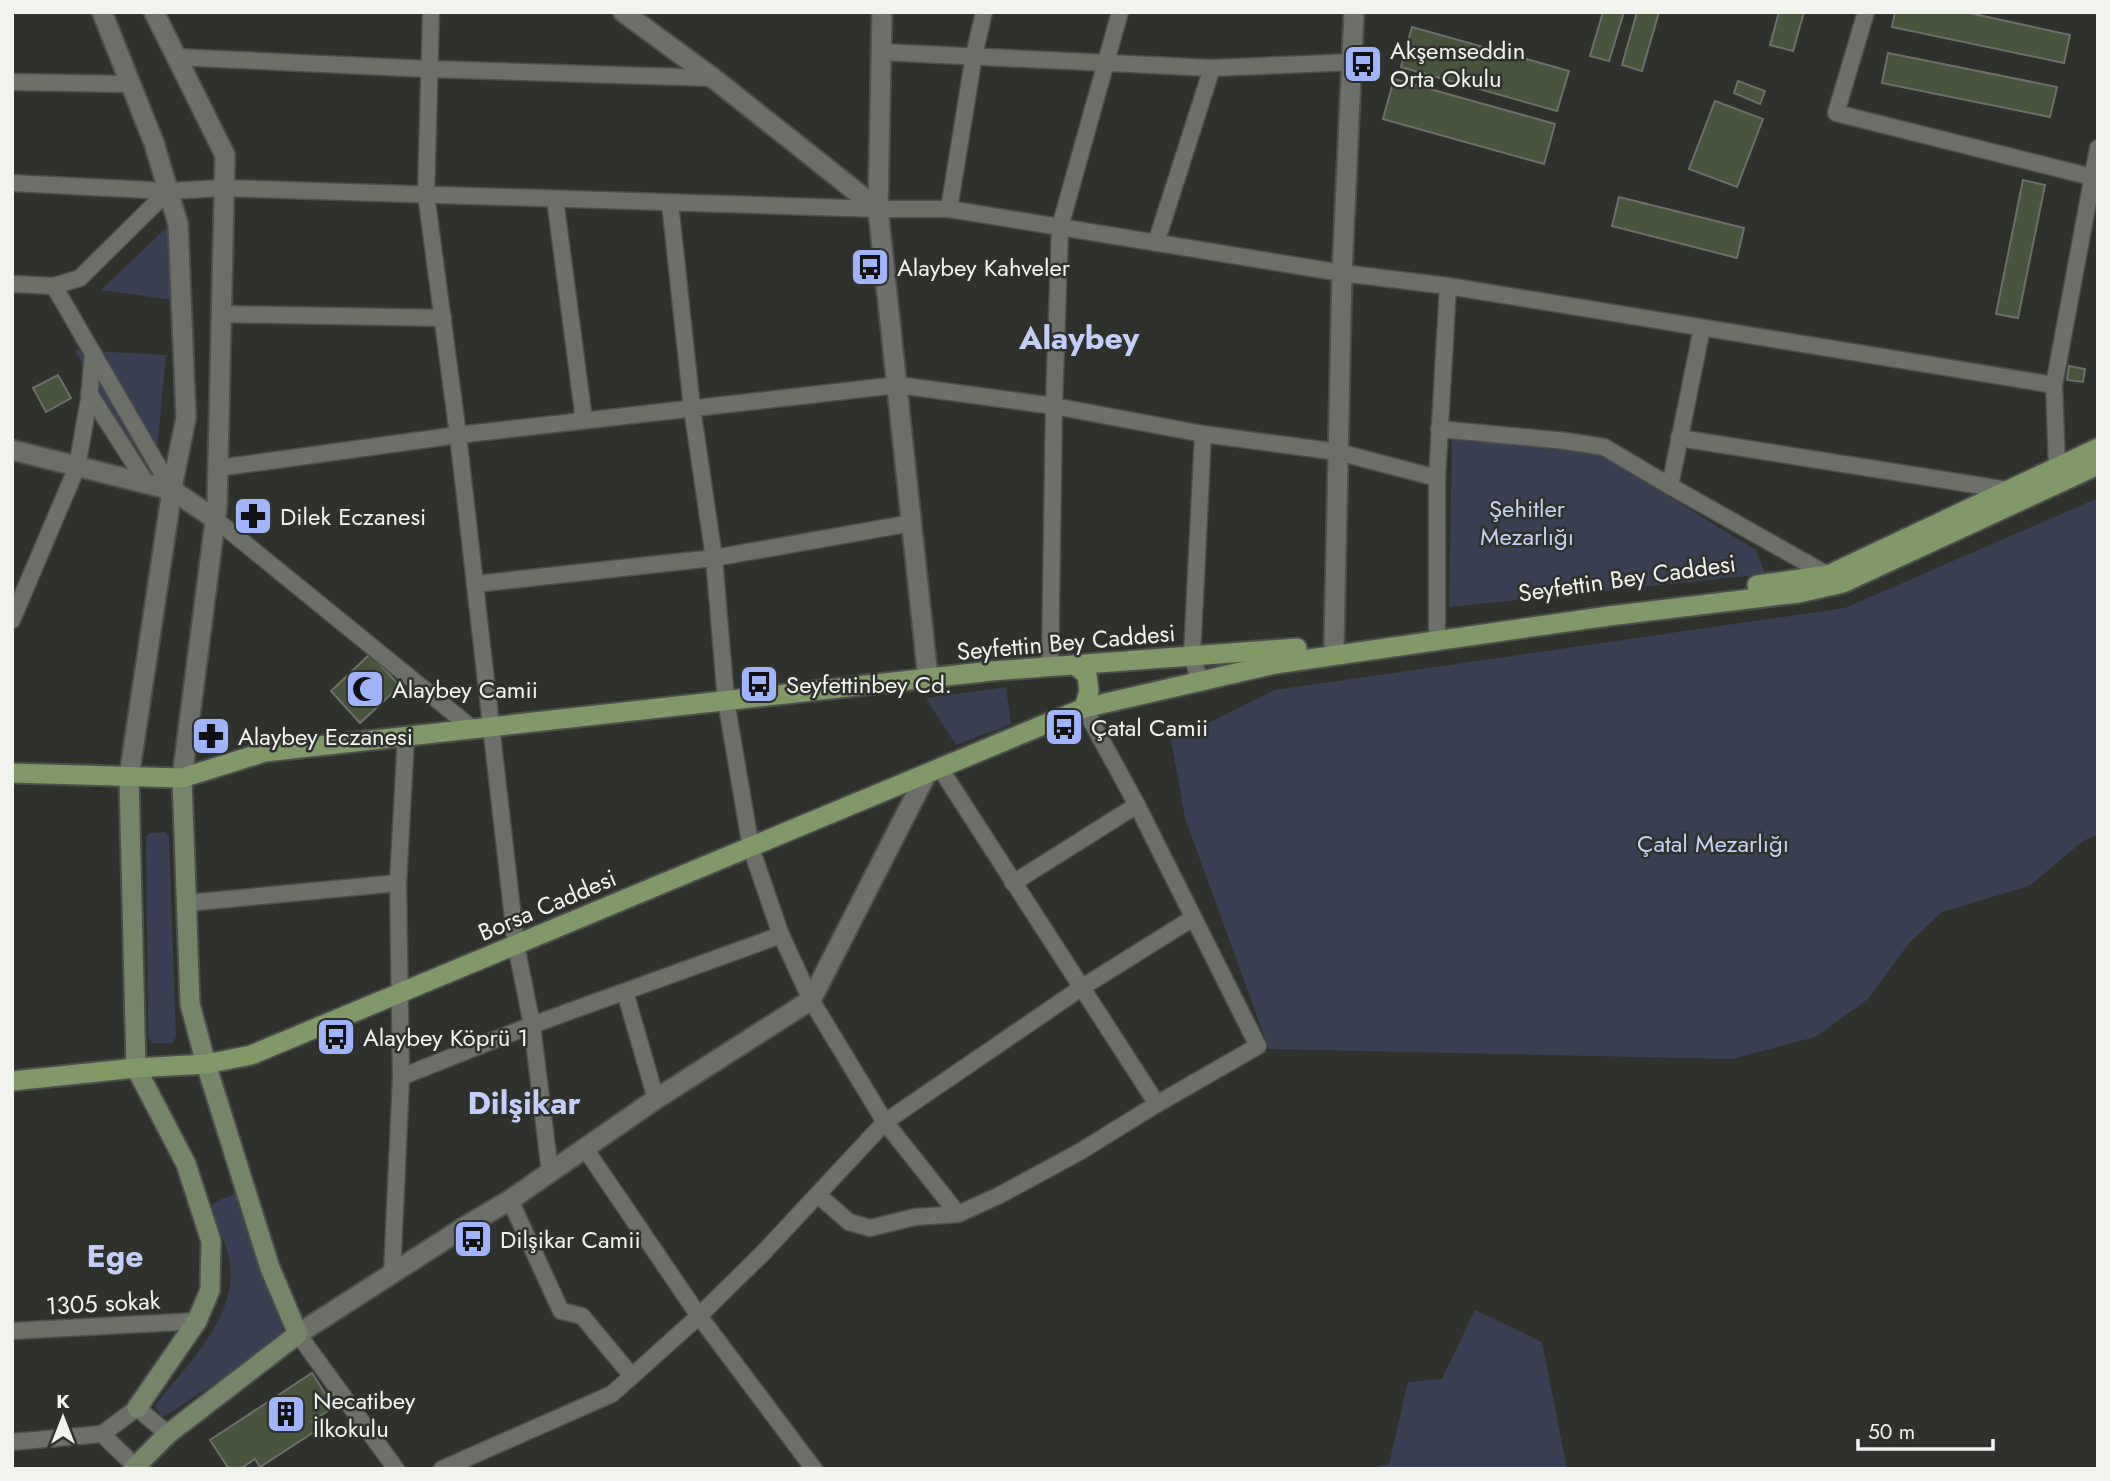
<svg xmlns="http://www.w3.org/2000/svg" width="2110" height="1481" font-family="Jost,sans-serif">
	<rect width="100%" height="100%" fill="#2f322c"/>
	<g fill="#3a3f54">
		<polygon points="181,214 180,301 101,290"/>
		<polygon points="75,350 166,355 155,471 145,474"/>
		<polygon points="1452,439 1599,454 1756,550 1765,574 1449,607"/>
		<polygon points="2098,498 2098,834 2083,841 2029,886 1942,912 1909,943 1868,999 1815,1037 1732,1059 1269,1049 1185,818 1171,739 1180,737 1275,690 1845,608"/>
		<polygon points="1006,687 1011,724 956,745 926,698"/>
		<polygon points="165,832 169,835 176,1037 172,1043 152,1043 148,1038 146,837 149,833"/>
		<path d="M234,1194L238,1196L283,1317L282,1332L275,1344L165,1416H161L155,1405C185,1368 238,1316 230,1264C227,1245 217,1225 211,1207L213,1203Z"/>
		<polygon points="1475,1310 1542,1342 1567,1469 1367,1469 1389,1464 1408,1382 1442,1379"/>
	</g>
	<g fill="#47533b" stroke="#6c7069" stroke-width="2">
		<polygon points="1603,12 1624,12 1609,61 1590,56"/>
		<polygon points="1637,12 1659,12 1642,71 1622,65"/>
		<polygon points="1779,12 1804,12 1793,51 1770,45"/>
		<polygon points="1895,12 1965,12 2070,35 2064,63 1892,27"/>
		<polygon points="1412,27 1569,71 1557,111 1401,67"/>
		<polygon points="1888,53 2057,87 2050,117 1882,83"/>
		<polygon points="1394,79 1555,124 1544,164 1383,119"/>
		<polygon points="1738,81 1765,91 1760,104 1734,93"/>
		<polygon points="1715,101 1763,119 1737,187 1689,169"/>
		<polygon points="2023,180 2045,185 2018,318 1996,314"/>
		<polygon points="1619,197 1744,228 1737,258 1612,226"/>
		<polygon points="2069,366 2085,369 2083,382 2067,380"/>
		<polygon points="58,375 71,398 46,412 33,388"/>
		<polygon points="370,654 400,686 360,723 331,691"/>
		<polygon points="312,1373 334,1407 312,1421 317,1430 260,1467 255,1459 240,1469 229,1469 210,1440"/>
	</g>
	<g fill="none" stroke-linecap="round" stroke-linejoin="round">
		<g stroke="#4b4e49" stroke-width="19">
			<g id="minor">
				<polyline points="431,12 426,194 458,435 516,945 532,1025 550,1172"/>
				<polyline points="1866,12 1836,113 2092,177"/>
				<polyline points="881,52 1212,68 1353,62"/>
				<polyline points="176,57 428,69 713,78"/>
				<polyline points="12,82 130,84"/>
				<polyline points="12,183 168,191 224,188 878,209 949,209 1342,273 1448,286 2054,385"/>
				<polyline points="555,199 584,420"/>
				<polyline points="670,203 692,408 714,558 726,701 751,848 781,935 811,1000 885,1122 958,1214"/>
				<polyline points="949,209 974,55 984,12"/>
				<polyline points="1156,243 1212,68"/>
				<polyline points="12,284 54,286 80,278 168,191"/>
				<polyline points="54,286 172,490"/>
				<polyline points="221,314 443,318"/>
				<polyline points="89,393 147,484"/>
				<polyline points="1439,429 1566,441 1604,447 1670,486 1828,575"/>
				<polyline points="1679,438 2008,490"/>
				<polyline points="2057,467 2054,385 2098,148"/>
				<polyline points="218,468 458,435 898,385 1054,406 1203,434 1338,452 1437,478"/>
				<polyline points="1670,486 1702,328"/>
				<polyline points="215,519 473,729"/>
				<polyline points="475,584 714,558 912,523"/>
				<polyline points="12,620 77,467 89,399 93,353"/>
				<polyline points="1437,629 1437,478 1448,286"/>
				<polyline points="1050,667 1054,406 1060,227 1120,12"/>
				<polyline points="1200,681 1192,656 1203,434"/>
				<polyline points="940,768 1157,1104"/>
				<polyline points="1013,883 1137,805"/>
				<polyline points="187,903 398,883"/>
				<polyline points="625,992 656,1099"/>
				<polyline points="401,1077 532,1025 781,935"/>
				<polyline points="584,1147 699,1316 814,1469"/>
				<polyline points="818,1195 849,1222 870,1228 915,1217 958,1214 1000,1195 1081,1151 1157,1104 1258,1046 1137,805 1084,708"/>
				<polyline points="510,1200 561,1311 582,1316 631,1375"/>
				<polyline points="392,1275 401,1077 398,883 406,736"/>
				<polyline points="12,1331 197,1321"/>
				<polyline points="298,1334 396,1469"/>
				<polyline points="102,1434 137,1408 168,1434"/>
				<polyline points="102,1434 135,1466"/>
				<polyline points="12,1442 102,1434"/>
				<polyline points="442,1469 612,1394 699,1316 763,1253 885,1122 1081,988 1193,918"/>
			</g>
		</g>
		<g stroke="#4b4e49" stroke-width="23">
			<g id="tertiary">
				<polyline points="102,12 154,143 178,224 186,418 174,477 129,777"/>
				<polyline points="154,12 225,155 217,506 182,778"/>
				<polyline points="623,12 713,78 878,209"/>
				<polyline points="882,12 878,209 928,678"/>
				<polyline points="12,450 172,490 215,519"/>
				<polyline points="1334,644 1342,273 1354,12"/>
				<polyline points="298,1334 466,1226 510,1200 656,1099 811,1000 926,775"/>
			</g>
		</g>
		<g stroke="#4b4e49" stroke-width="23">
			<g id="secondary">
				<polyline points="129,777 136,1068 186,1164 211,1241 210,1290 197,1321 137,1408"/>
				<polyline points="133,1469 168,1434 298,1334 270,1268 206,1064 190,1004 182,778"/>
			</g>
		</g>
		<g stroke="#4b4e49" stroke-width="23">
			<g id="primary">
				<polyline points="1757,585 1828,575 2098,448"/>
				<polyline points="1075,665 1087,675 1089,691 1084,708"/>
				<polyline points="12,773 182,778 265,752 992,671 1297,648"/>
				<polyline points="12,1081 136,1068 206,1064 251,1055 1084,708 1275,664 1609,616 1799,593 1843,583 2098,465"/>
			</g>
		</g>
		<use href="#minor" stroke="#6c7069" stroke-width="16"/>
		<use href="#tertiary" stroke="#6c7069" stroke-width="19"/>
		<use href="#secondary" stroke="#768468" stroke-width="19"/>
		<use href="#primary" stroke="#819967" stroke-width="19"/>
	</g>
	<defs>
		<g id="bus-square" transform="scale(2.0125)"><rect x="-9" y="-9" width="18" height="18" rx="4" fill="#a0b3fd" stroke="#2f322c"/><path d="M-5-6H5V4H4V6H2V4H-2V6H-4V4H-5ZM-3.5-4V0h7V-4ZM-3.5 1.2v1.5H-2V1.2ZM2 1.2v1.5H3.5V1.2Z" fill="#111"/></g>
		<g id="pharmacy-square" transform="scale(2.0125)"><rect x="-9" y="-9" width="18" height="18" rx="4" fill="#a0b3fd" stroke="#2f322c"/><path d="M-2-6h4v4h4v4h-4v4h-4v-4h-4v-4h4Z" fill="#111"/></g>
		<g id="mosque-square" transform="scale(2.0125)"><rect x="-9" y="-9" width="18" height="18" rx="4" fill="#a0b3fd" stroke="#2f322c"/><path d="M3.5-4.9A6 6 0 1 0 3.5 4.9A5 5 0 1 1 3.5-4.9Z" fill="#111"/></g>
		<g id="building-square" transform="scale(2.0125)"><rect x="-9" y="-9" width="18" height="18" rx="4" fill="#a0b3fd" stroke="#2f322c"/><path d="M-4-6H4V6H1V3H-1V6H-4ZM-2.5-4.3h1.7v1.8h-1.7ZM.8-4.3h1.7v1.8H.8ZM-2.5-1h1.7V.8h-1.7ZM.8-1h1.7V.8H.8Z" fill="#111"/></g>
	</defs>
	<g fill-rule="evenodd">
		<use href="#bus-square" x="1363" y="64"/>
		<use href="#bus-square" x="870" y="267"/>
		<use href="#pharmacy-square" x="253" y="516"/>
		<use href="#bus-square" x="759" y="684"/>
		<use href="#mosque-square" x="365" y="689"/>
		<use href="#bus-square" x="1064" y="727"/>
		<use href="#pharmacy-square" x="211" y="736"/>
		<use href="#bus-square" x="336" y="1037"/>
		<use href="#bus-square" x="473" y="1239"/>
		<use href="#building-square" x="286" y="1414"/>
	</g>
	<g text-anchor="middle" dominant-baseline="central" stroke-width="5" stroke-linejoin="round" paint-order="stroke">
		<g font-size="24" fill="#f1f3ef" stroke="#2f322c" text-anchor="start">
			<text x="1390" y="50">Akşemseddin<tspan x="1390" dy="28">Orta Okulu</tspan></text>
			<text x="897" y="267">Alaybey Kahveler</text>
			<text x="280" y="516">Dilek Eczanesi</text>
			<text x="786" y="684">Seyfettinbey Cd.</text>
			<text x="392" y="689">Alaybey Camii</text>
			<text x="1091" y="727">Çatal Camii</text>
			<text x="238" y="736">Alaybey Eczanesi</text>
			<text x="363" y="1037">Alaybey Köprü 1</text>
			<text x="500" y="1239">Dilşikar Camii</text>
			<text x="313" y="1400">Necatibey<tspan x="313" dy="28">İlkokulu</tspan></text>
		</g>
		<g font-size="24" fill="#c5d1f9" stroke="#2f322c">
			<text x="1527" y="508">Şehitler<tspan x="1527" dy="28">Mezarlığı</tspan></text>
			<text x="1713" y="843">Çatal Mezarlığı</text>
		</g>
		<g font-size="24" fill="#f1f3ef" stroke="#2f322c">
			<text transform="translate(1627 578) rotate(-8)">Seyfettin Bey Caddesi</text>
			<text transform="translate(1066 642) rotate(-5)">Seyfettin Bey Caddesi</text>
			<text transform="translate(547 905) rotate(-23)">Borsa Caddesi</text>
			<text transform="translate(103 1303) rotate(-3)">1305 sokak</text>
		</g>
		<g font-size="32" font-weight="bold" fill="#c4cff9" stroke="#2f322c">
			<text x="1079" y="338">Alaybey</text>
			<text x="524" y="1103">Dilşikar</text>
			<text x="115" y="1256">Ege</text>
		</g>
	</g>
	<rect width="2110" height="1481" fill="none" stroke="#f1f3ef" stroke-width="28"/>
	<g transform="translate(63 1418)" stroke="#2f322c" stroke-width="5" paint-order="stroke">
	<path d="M0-5L12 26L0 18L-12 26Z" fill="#f1f3ef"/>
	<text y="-10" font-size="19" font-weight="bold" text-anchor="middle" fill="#f1f3ef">K</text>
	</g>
	<path d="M1858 1439v10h135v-10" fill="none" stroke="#f1f3ef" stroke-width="3.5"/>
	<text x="1868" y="1439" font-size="21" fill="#f1f3ef" stroke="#2f322c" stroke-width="5" paint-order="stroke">50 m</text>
</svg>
